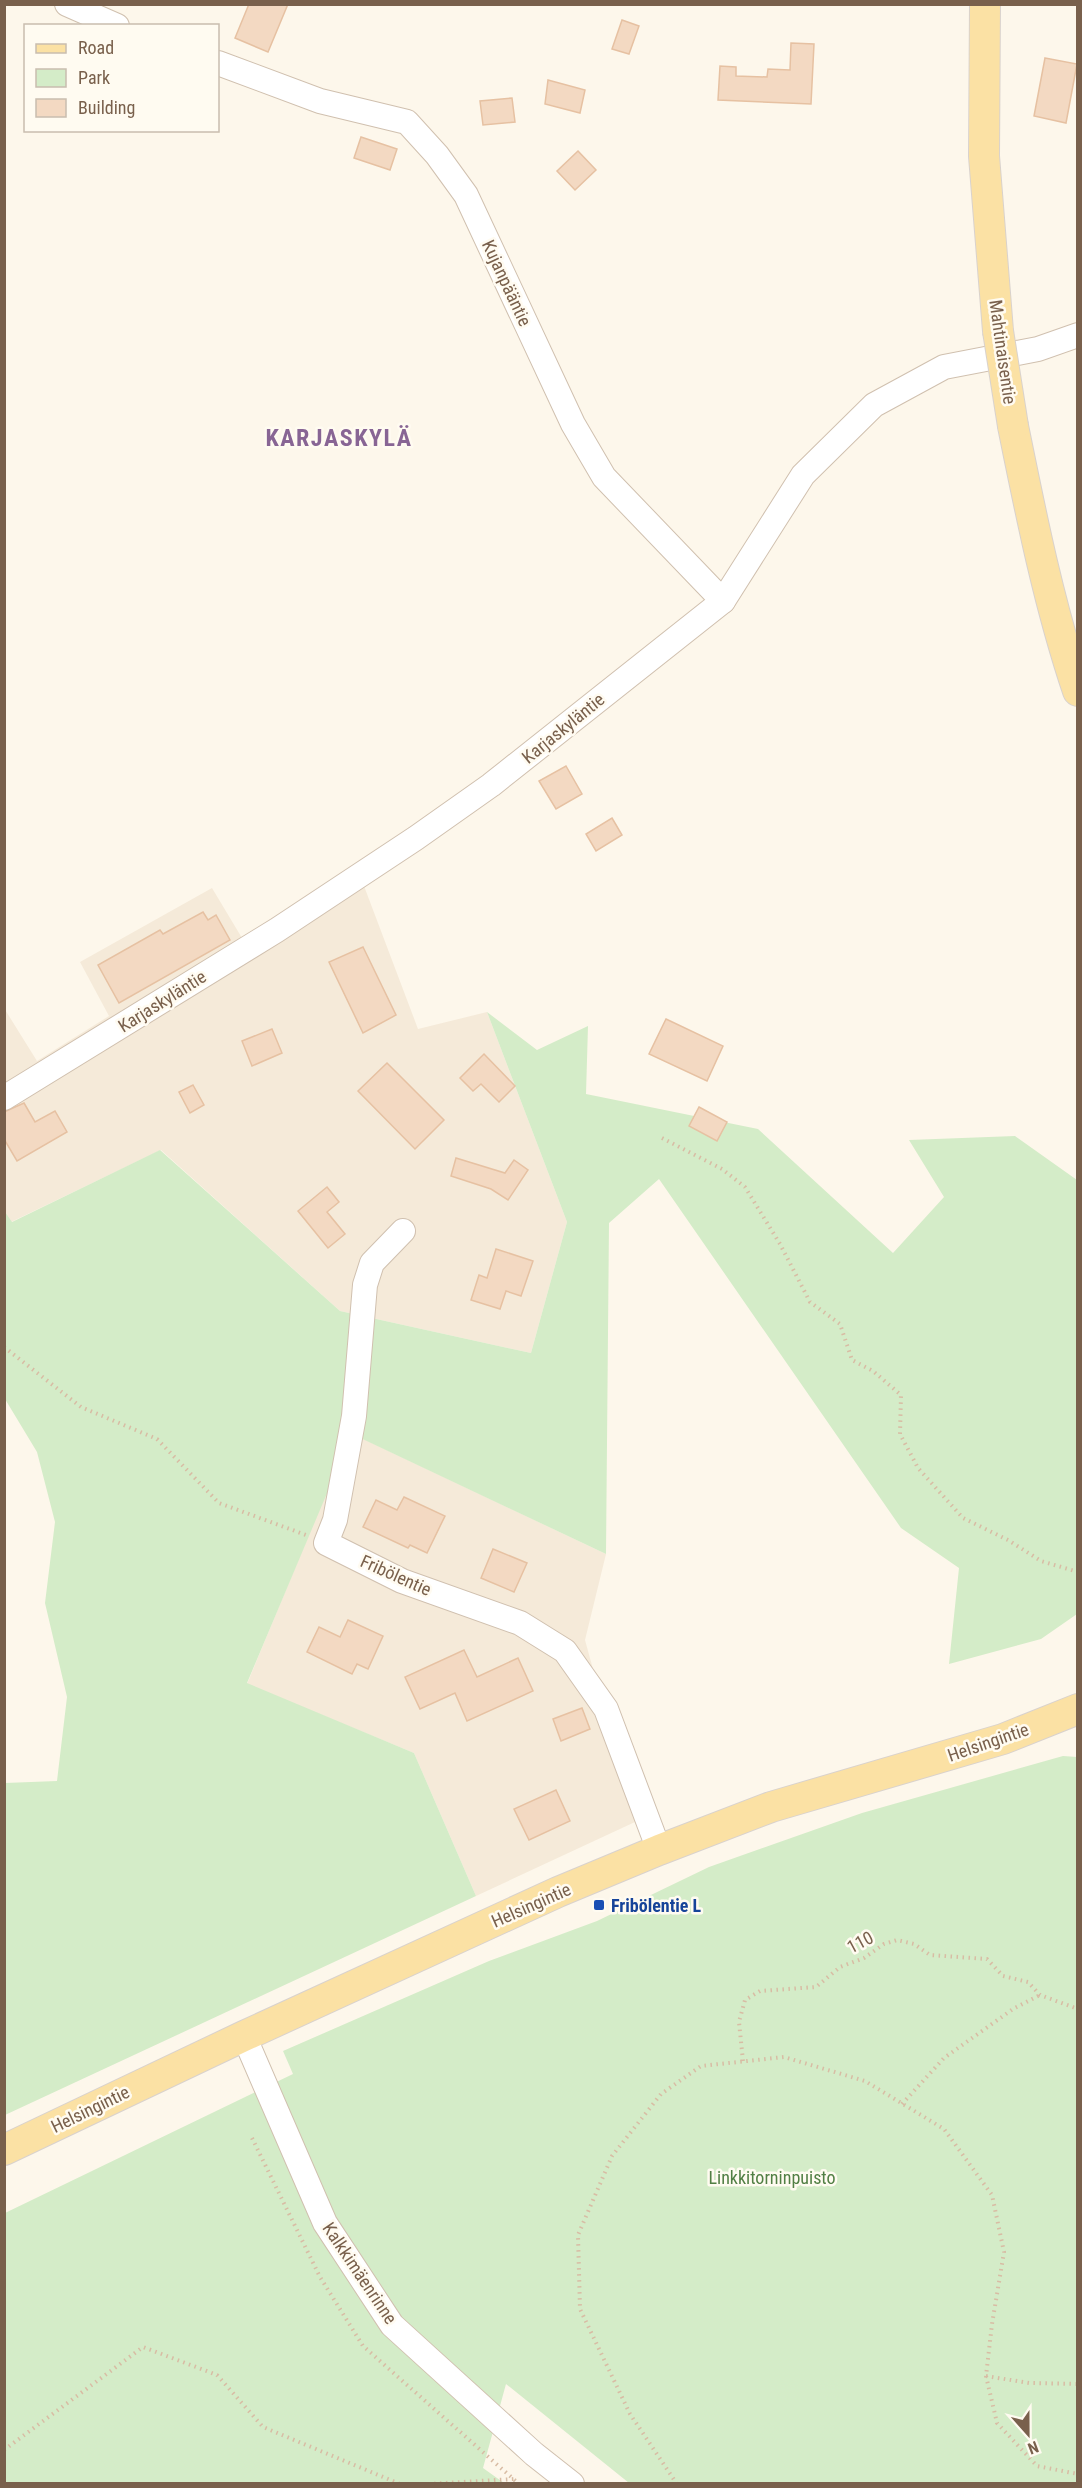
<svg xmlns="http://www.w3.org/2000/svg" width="1082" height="2488" font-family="'Roboto Condensed',sans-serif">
	<rect width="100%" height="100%" fill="#fdf7eb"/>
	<g fill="#f5ead9">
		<polygon points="364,886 418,1029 487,1012 567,1222 531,1353 340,1311 161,1150 11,1222 4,1212 4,1008 37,1061 109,1016 80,962 212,888 242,938"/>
		<polygon points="351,1433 606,1554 585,1640 635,1822 476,1896 414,1753 247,1684"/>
	</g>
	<g fill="#d4ecc8">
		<polygon points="487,1012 537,1050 588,1026 586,1094 758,1129 893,1253 944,1197 909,1140 1015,1136 1077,1180 1077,1614 1041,1639 949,1664 959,1568 901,1528 659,1179 609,1223 606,1554 352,1434 247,1683 414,1753 476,1896 5,2115 5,1783 57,1781 67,1697 45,1603 55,1522 37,1452 5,1399 5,1212 12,1222 160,1150 340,1311 531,1353 567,1222"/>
		<polygon points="1063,1756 1077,1757 1077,2483 629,2483 506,2384 483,2468 504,2483 5,2484 5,2213 293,2074 283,2051 489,1961 597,1921 709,1867 862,1813"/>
	</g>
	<g fill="#f3d9c2" stroke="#e6c1a2" stroke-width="1.5">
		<polygon points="249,4 288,4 268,52 235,38"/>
		<polygon points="622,20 639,26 629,54 612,49"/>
		<polygon points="791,43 814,44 811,104 718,100 720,66 736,67 736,76 767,77 768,69 790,70"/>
		<polygon points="1045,58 1077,64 1066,123 1034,116"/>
		<polygon points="548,80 585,90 580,113 545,104"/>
		<polygon points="512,98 515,122 483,125 480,101"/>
		<polygon points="361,137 397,149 390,170 354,158"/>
		<polygon points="578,151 596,170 575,190 557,171"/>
		<polygon points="566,766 582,794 556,809 539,781"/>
		<polygon points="612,818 622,835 596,851 586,834"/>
		<polygon points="203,912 208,920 216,915 230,940 119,1003 98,965 160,930 163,934"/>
		<polygon points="363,947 396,1015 363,1033 329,962"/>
		<polygon points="666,1019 723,1046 707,1081 649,1054"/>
		<polygon points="272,1029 282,1053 252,1066 242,1041"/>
		<polygon points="484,1054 515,1086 499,1102 481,1084 473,1091 460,1078"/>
		<polygon points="387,1063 444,1120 415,1149 358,1091"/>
		<polygon points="193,1085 204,1105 190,1113 179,1092"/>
		<polygon points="24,1103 35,1122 55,1111 67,1132 17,1161 4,1139 4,1112"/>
		<polygon points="699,1107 727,1122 717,1141 689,1126"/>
		<polygon points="456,1158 505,1173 514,1160 528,1170 508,1200 491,1189 451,1176"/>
		<polygon points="327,1187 339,1202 327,1212 345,1234 328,1248 298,1211"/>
		<polygon points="496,1249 533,1261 521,1296 506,1291 500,1309 471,1300 479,1275 487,1278"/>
		<polygon points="404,1497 445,1516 427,1553 410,1545 408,1548 363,1527 376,1500 397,1510"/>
		<polygon points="493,1549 527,1563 514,1592 481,1578"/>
		<polygon points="348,1620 383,1636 368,1669 357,1664 352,1674 307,1652 319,1627 340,1637"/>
		<polygon points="464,1650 477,1677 518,1658 533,1691 467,1721 455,1693 420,1709 405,1677"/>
		<polygon points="582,1708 590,1729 561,1741 553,1719"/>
		<polygon points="556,1790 570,1821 529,1840 514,1809"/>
	</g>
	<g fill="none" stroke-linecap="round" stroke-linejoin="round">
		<g stroke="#d0c0af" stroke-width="26">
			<g id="minor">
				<polyline points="67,4 117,26"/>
				<polyline points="218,63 320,101 407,122 437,155 466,195 573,424 604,477 723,601"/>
				<polyline points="4,1098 277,930 416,838 491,785 723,601 803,475 874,405 944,367 1038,349 1078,335"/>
				<polyline points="403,1231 372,1263 365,1285 354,1416 335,1520 326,1543 402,1581 520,1623 565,1651 606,1709 659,1850"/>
				<polyline points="244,2036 325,2223 392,2325 534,2454 572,2484"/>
			</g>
		</g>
		<g stroke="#d9d2cd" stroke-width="32">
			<g id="major">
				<polyline points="985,4 984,156 998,331"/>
				<path d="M1013,426C1031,515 1049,605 1078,691"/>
				<polyline points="4,2150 244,2036 558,1892 659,1850 771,1807 1003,1739 1078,1709"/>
			</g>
		</g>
		<g stroke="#d8bca4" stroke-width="4" stroke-dasharray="1.5 4.5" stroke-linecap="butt">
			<polyline points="662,1138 722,1169 745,1187 780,1244 810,1302 840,1324 852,1360 873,1371 901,1395 900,1434 918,1468 963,1518 1008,1540 1041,1561 1078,1572"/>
			<polyline points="4,1347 81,1407 157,1439 219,1503 306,1535"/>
			<polyline points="743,2061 739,2022 745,2000 760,1991 816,1987 840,1967 864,1958 884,1944 897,1940 914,1944 930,1955 987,1959 1003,1976 1028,1982 1040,1995 1078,2009"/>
			<polyline points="902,2104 944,2058 1013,2009 1040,1995"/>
			<polyline points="252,2138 320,2277 363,2346 519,2484"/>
			<polyline points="986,2376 1029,2383 1078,2384"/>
			<polyline points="4,2450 143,2347 217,2375 263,2427 400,2484"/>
			<polyline points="428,2484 514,2479"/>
			<polyline points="677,2484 630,2414 580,2309 578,2235 612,2156 661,2094 701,2066 784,2057 865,2081 944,2129 992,2195 1004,2252 992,2324 986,2376 997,2423 1037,2466 1078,2474"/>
		</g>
		<use href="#minor" stroke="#fff" stroke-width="24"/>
		<use href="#major" stroke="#fbe1a4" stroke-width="30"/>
		<g stroke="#d9d2cd" stroke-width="32" stroke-linecap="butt">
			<polyline id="major-bridge" points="998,331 1013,426"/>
		</g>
		<use href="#major-bridge" stroke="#fbe1a4" stroke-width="30"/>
	</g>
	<rect fill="#1a4fb4" stroke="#fffbf1" stroke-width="2" x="593" y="1899" width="12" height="12" rx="3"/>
	<g text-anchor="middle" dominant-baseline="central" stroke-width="5" stroke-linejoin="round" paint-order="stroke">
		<g font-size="18" fill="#79604c" stroke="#fffbf1">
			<text transform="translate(507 283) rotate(65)">Kujanpääntie</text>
			<text transform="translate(1003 352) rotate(82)">Mahtinaisentie</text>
			<text transform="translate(563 728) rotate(-39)">Karjaskyläntie</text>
			<text transform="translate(162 1001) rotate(-32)">Karjaskyläntie</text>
			<text transform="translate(396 1575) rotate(24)">Fribölentie</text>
			<text transform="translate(988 1742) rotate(-19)">Helsingintie</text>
			<text transform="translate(531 1905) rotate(-24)">Helsingintie</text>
			<text transform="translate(860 1942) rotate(-28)">110</text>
			<text transform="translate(90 2109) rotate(-26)">Helsingintie</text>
			<text transform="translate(360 2273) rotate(56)">Kalkkimäenrinne</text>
		</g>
		<g font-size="18" font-weight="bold" fill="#164399" stroke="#fffbf1" text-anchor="start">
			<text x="611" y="1905">Fribölentie L</text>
		</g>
		<g font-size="18" fill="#517f44" stroke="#fffbf1">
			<text x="772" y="2177">Linkkitorninpuisto</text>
		</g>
		<g font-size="24" font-weight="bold" letter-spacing="1.5" fill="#886594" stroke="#fffbf1">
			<text x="339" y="438">KARJASKYLÄ</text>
		</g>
	</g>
	<rect width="1082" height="2488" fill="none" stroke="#79604c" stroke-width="12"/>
	<rect x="24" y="24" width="195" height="108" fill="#fffbf1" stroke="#c9bdaf" stroke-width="1.5"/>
	<rect x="36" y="44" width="30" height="9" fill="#fbe1a4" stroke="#c9bdaf" stroke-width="1.5"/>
	<text x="78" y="54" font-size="18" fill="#79604c">Road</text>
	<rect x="36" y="69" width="30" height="18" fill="#d4ecc8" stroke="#c9bdaf" stroke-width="1.5"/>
	<text x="78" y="84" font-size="18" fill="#79604c">Park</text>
	<rect x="36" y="99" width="30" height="18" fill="#f3d9c2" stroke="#c9bdaf" stroke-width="1.5"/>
	<text x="78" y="114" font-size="18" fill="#79604c">Building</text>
	<g transform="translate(1028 2434) rotate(159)" stroke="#fffbf1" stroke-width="4.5" paint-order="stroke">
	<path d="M0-4.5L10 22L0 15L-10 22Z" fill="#79604c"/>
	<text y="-9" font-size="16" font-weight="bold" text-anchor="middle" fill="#79604c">N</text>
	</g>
</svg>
